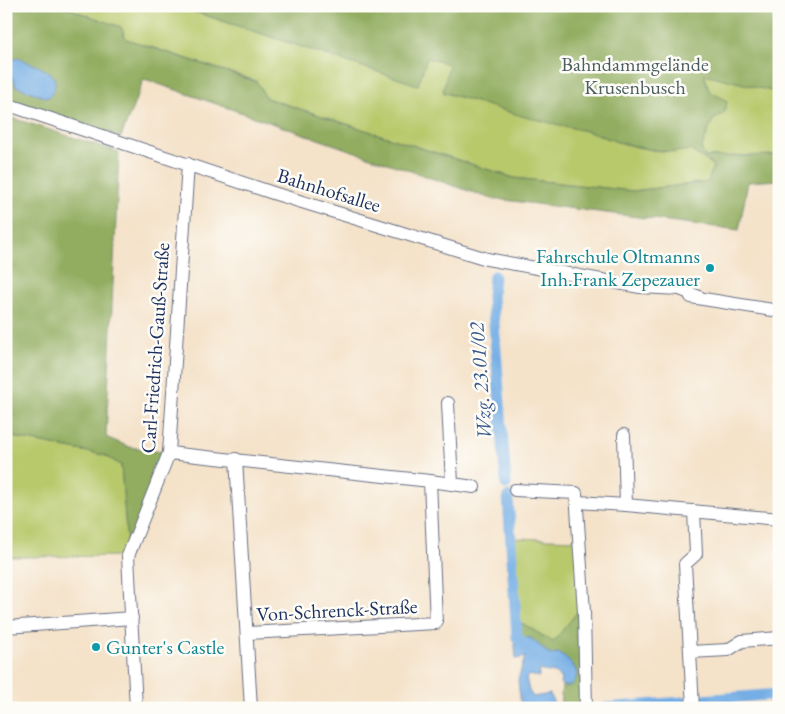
<svg xmlns="http://www.w3.org/2000/svg" width="785" height="714" font-family="'EB Garamond',serif">
	<rect width="100%" height="100%" fill="#fdfcf7"/>
	<filter id="ink" filterUnits="userSpaceOnUse"><feTurbulence type="fractalNoise" baseFrequency=".02" numOctaves="2"/><feDisplacementMap in="SourceGraphic" scale="10" xChannelSelector="R" yChannelSelector="G"/><feConvolveMatrix kernelMatrix="1 2 1 2 8 2 1 2 1" color-interpolation-filters="sRGB"/></filter>
	<filter id="wash" filterUnits="userSpaceOnUse"><feTurbulence type="fractalNoise" baseFrequency=".0096" numOctaves="4" result="noise"/><feDisplacementMap in="SourceGraphic" scale="20" xChannelSelector="R" yChannelSelector="G"/><feGaussianBlur stdDeviation="1.12" result="paint"/><feColorMatrix in="noise" values="0 0 0 0 0 0 0 0 0 0 0 0 0 0 0 0 0 1.4 0 .05"/><feComposite in="paint" operator="in"/></filter>
	<g filter="url(#wash)">
		<rect width="100%" height="100%" fill="#f4e2c9"/>
		<g fill="#b8c96c" stroke="#6a7c65">
			<path d="M61,6H177L418,85L426,57L450,64L444,93L594,133C624,145 657,155 690,150L713,165L709,182L633,191L514,178L266,98L256,81L126,39L121,27Z"/>
			<polygon points="704,73 779,93 779,155 705,157 701,149 712,121 725,112 709,91"/>
			<polygon points="6,388 11,391 12,437 104,455 121,465 128,556 6,557"/>
			<polygon points="513,538 579,540 579,610 553,642 515,619"/>
		</g>
		<g fill="#92ad60" stroke="#566e5f">
			<polygon points="6,6 61,6 121,27 126,39 257,82 266,98 514,178 633,191 708,182 713,165 690,150 675,152 653,150 617,142 594,133 525,117 443,92 449,64 427,58 418,85 177,6 779,6 779,93 704,74 709,91 727,101 725,112 712,121 701,149 705,157 779,155 779,180 748,182 739,230 489,198 144,79 121,137 6,98"/>
			<polygon points="6,116 119,152 106,437 129,447 169,453 128,556 121,465 104,455 12,437 11,391 6,388"/>
			<polygon points="579,610 582,708 560,708 562,685 576,669 558,653 550,655 531,638 526,638 514,632 515,619 553,642"/>
		</g>
		<g fill="#75aee5" stroke="#486ea2">
			<path d="M18,58C35,66 69,73 49,97H44L16,86L13,78L6,69V62Z"/>
			<path d="M514,632L526,638H531L550,655L558,653C567,659 583,670 574,682C571,686 568,687 563,686L560,683L561,680C557,670 548,673 539,670V677L529,675L526,678L529,691L533,697L550,694L554,704L551,708H538L531,703L527,708L521,707L518,680L525,657L516,659Z"/>
		</g>
		<g fill="none" stroke-linecap="round" stroke-linejoin="round">
			<g stroke="#75aee5" stroke-width="11">
				<polyline points="494,276 492,297 506,484"/>
				<polyline points="508,497 517,638 524,643"/>
				<polyline points="702,700 779,694"/>
				<polyline points="606,708 683,702"/>
			</g>
		</g>
	</g>
	<g filter="url(#ink)">
		<g fill="none" stroke-linecap="round" stroke-linejoin="round">
			<g stroke="#676e83" stroke-width="14">
				<g id="minor">
					<polyline points="6,104 273,193 487,259 640,287 680,289 699,297"/>
					<polyline points="691,297 779,311"/>
					<polyline points="448,403 452,484"/>
					<polyline points="624,435 626,505"/>
					<polyline points="169,453 430,481 474,487"/>
					<polyline points="236,459 251,708"/>
					<polyline points="515,490 576,493 584,612 586,708"/>
					<polyline points="577,502 626,505 779,519"/>
					<polyline points="6,627 132,618"/>
					<polyline points="247,633 436,623 430,481"/>
					<polyline points="690,652 685,564 696,554 694,511"/>
					<polyline points="136,708 128,556 169,453 188,164"/>
					<polyline points="693,708 690,652 728,650 742,641 779,638"/>
				</g>
			</g>
			<use href="#minor" stroke="#fff" stroke-width="12"/>
		</g>
	</g>
	<g fill="#0f9aa8" stroke="#fdfcf7" stroke-width="2">
		<circle cx="710" cy="268" r="5"/>
		<circle cx="96" cy="647" r="5"/>
	</g>
	<g text-anchor="middle" dominant-baseline="central" stroke-width="5" stroke-linejoin="round" paint-order="stroke">
		<g font-size="20" fill="#4a5d62" stroke="#fdfcf7">
			<text x="635" y="64">Bahndammgelände<tspan x="635" dy="23">Krusenbusch</tspan></text>
		</g>
		<g font-size="20" fill="#1b2f5e" stroke="#fdfcf7">
			<text transform="translate(329 190) rotate(17)">Bahnhofsallee</text>
			<text transform="translate(155 348) rotate(-86)">Carl-Friedrich-Gauß-Straße</text>
			<text transform="translate(337 610) rotate(-3)">Von-Schrenck-Straße</text>
		</g>
		<g font-size="20" fill="#0d838f" stroke="#fdfcf7" text-anchor="end">
			<text x="700" y="256">Fahrschule Oltmanns<tspan x="700" dy="23">Inh.Frank Zepezauer</tspan></text>
			<text x="106" y="647" text-anchor="start">Gunter's Castle</text>
		</g>
		<g font-size="21" font-style="italic" fill="#3a5b8d" stroke="#fdfcf7">
			<text transform="translate(480 381) rotate(-94)">Wzg. 23.01/02</text>
		</g>
	</g>
	<rect width="785" height="714" fill="none" stroke="#fdfcf7" stroke-width="25"/>
</svg>
